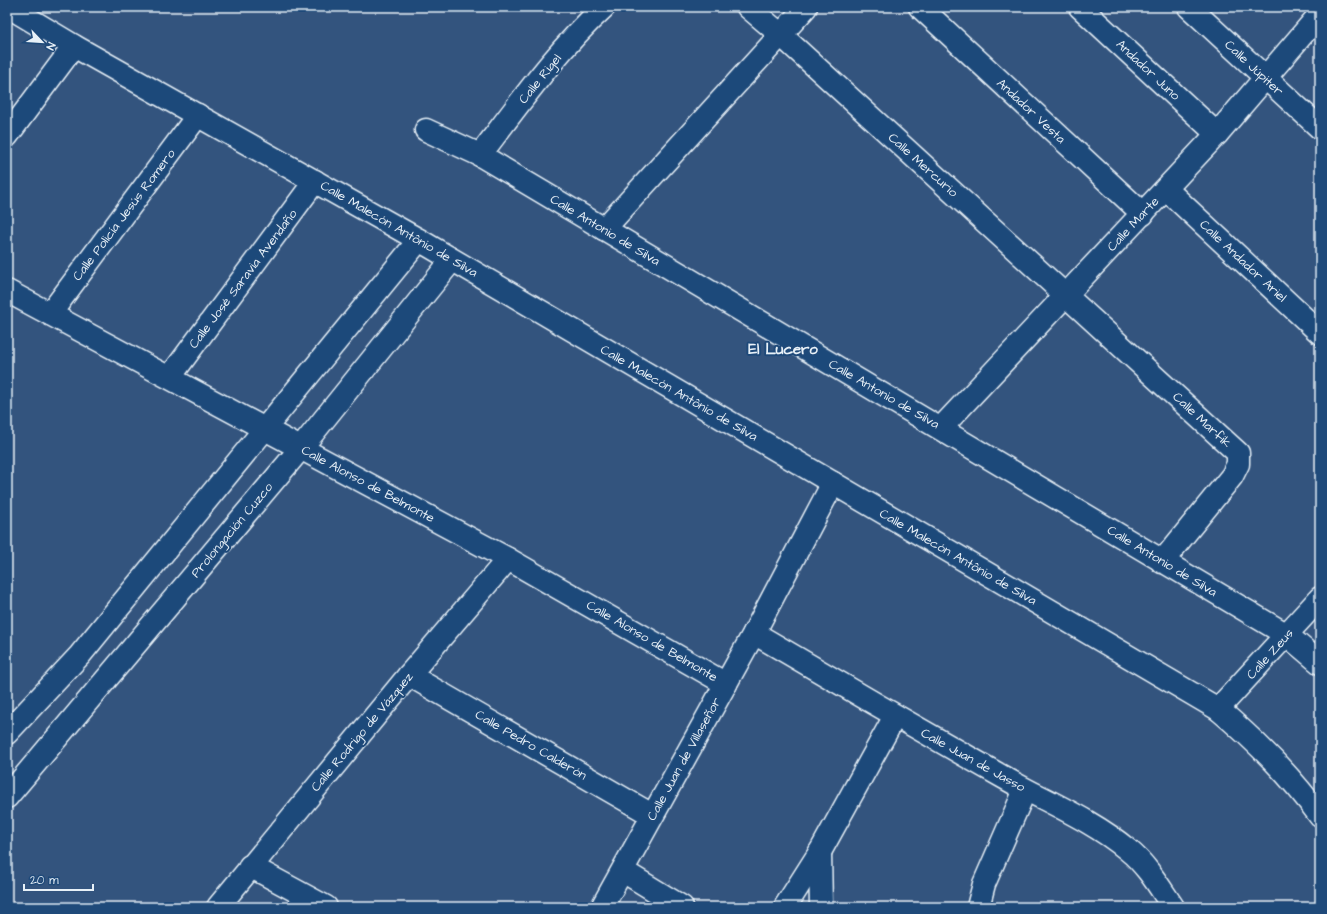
<svg xmlns="http://www.w3.org/2000/svg" width="1327" height="914" font-family="'Architects Daughter',sans-serif">
	<rect width="100%" height="100%" fill="#33547e"/>
	<filter id="ink" filterUnits="userSpaceOnUse"><feTurbulence type="fractalNoise" baseFrequency=".025" numOctaves="2"/><feDisplacementMap in="SourceGraphic" scale="8" xChannelSelector="R" yChannelSelector="G"/><feConvolveMatrix kernelMatrix="1 2 1 2 8 2 1 2 1" color-interpolation-filters="sRGB"/></filter>
	<g filter="url(#ink)">
		<g fill="none" stroke-linecap="round" stroke-linejoin="round">
			<g stroke="#e8f1f8" stroke-width="25">
				<g id="minor">
					<path d="M9,7L74,46L419,240L1218,709C1256,741 1291,776 1320,816"/>
					<polyline points="748,7 781,35 1238,453 1238,464 1232,476 1162,562"/>
					<polyline points="920,7 1143,214"/>
					<polyline points="1080,7 1217,134"/>
					<polyline points="1189,7 1320,128"/>
					<polyline points="426,130 480,155 1287,635 1320,663"/>
					<polyline points="7,136 74,46"/>
					<path d="M480,155C519,104 557,50 604,7"/>
					<polyline points="1166,189 1320,333"/>
					<polyline points="604,229 806,7"/>
					<polyline points="7,291 508,559 726,684"/>
					<polyline points="50,314 198,115"/>
					<polyline points="170,377 315,181"/>
					<polyline points="941,428 1217,134 1320,14"/>
					<path d="M754,633C837,682 920,730 1003,777C1045,801 1091,819 1128,850C1147,865 1160,888 1173,907"/>
					<polyline points="409,675 652,815"/>
					<polyline points="1218,709 1320,598"/>
					<polyline points="7,733 80,655 419,240"/>
					<polyline points="7,797 301,448 452,260"/>
					<polyline points="820,852 821,907"/>
					<polyline points="250,866 326,907"/>
					<polyline points="623,871 682,907"/>
					<polyline points="218,907 409,675 508,559"/>
					<polyline points="602,907 754,633 833,483"/>
					<polyline points="785,907 820,852 895,716"/>
					<polyline points="978,907 984,884 1025,790"/>
				</g>
			</g>
			<use href="#minor" stroke="#1f4a7a" stroke-width="22"/>
		</g>
	</g>
	<g text-anchor="middle" dominant-baseline="central" stroke-width="4" stroke-linejoin="round" paint-order="stroke">
		<g font-size="13" fill="#e8f1f8" stroke="#1f4a7a">
			<text transform="translate(1254 68) rotate(43)">Calle Júpiter</text>
			<text transform="translate(1148 70) rotate(43)">Andador Juno</text>
			<text transform="translate(540 79) rotate(-51)">Calle Rigel</text>
			<text transform="translate(1031 111) rotate(43)">Andador Vesta</text>
			<text transform="translate(923 165) rotate(42)">Calle Mercurio</text>
			<text transform="translate(124 215) rotate(-53)">Calle Policía Jesús Romero</text>
			<text transform="translate(1133 224) rotate(-47)">Calle Marte</text>
			<text transform="translate(399 229) rotate(30)">Calle Malecón Antônio de Silva</text>
			<text transform="translate(605 230) rotate(31)">Calle Antonio de Silva</text>
			<text transform="translate(1243 261) rotate(43)">Calle Andador Ariel</text>
			<text transform="translate(243 279) rotate(-53)">Calle José Saravia Avendaño</text>
			<text transform="translate(679 393) rotate(30)">Calle Malecón Antônio de Silva</text>
			<text transform="translate(884 394) rotate(30)">Calle Antonio de Silva</text>
			<text transform="translate(1202 420) rotate(43)">Calle Marfik</text>
			<text transform="translate(368 484) rotate(28)">Calle Alonso de Belmonte</text>
			<text transform="translate(232 530) rotate(-50)">Prolongación Cuzco</text>
			<text transform="translate(958 557) rotate(30)">Calle Malecón Antônio de Silva</text>
			<text transform="translate(1162 561) rotate(31)">Calle Antonio de Silva</text>
			<text transform="translate(652 641) rotate(30)">Calle Alonso de Belmonte</text>
			<text transform="translate(1270 654) rotate(-48)">Calle Zeus</text>
			<text transform="translate(362 732) rotate(-50)">Calle Rodrigo de Vázquez</text>
			<text transform="translate(531 745) rotate(30)">Calle Pedro Calderón</text>
			<text transform="translate(684 759) rotate(-61)">Calle Juan de Villaseñor</text>
			<text transform="translate(973 760) rotate(29)">Calle Juan de Jasso</text>
		</g>
		<g font-size="15" font-weight="bold" fill="#e8f1f8" stroke="#1f4a7a">
			<text x="783" y="349">El Lucero</text>
		</g>
	</g>
	<rect width="1327" height="914" fill="none" stroke="#1f4a7a" stroke-width="24"/>
	<rect x="12" y="12" width="1303" height="890" fill="none" stroke="#e8f1f8" stroke-width="1.5" filter="url(#ink)"/>
	<g transform="translate(42 42) rotate(115)" stroke="#1f4a7a" stroke-width="3" paint-order="stroke">
	<path d="M0-3L7 15L0 10L-7 15Z" fill="#e8f1f8"/>
	<text y="-6" font-size="11" font-weight="bold" text-anchor="middle" fill="#e8f1f8">N</text>
	</g>
	<path d="M24 884v6h69v-6" fill="none" stroke="#e8f1f8" stroke-width="2"/>
	<text x="30" y="884" font-size="12" fill="#e8f1f8" stroke="#1f4a7a" stroke-width="3" paint-order="stroke">20 m</text>
</svg>
